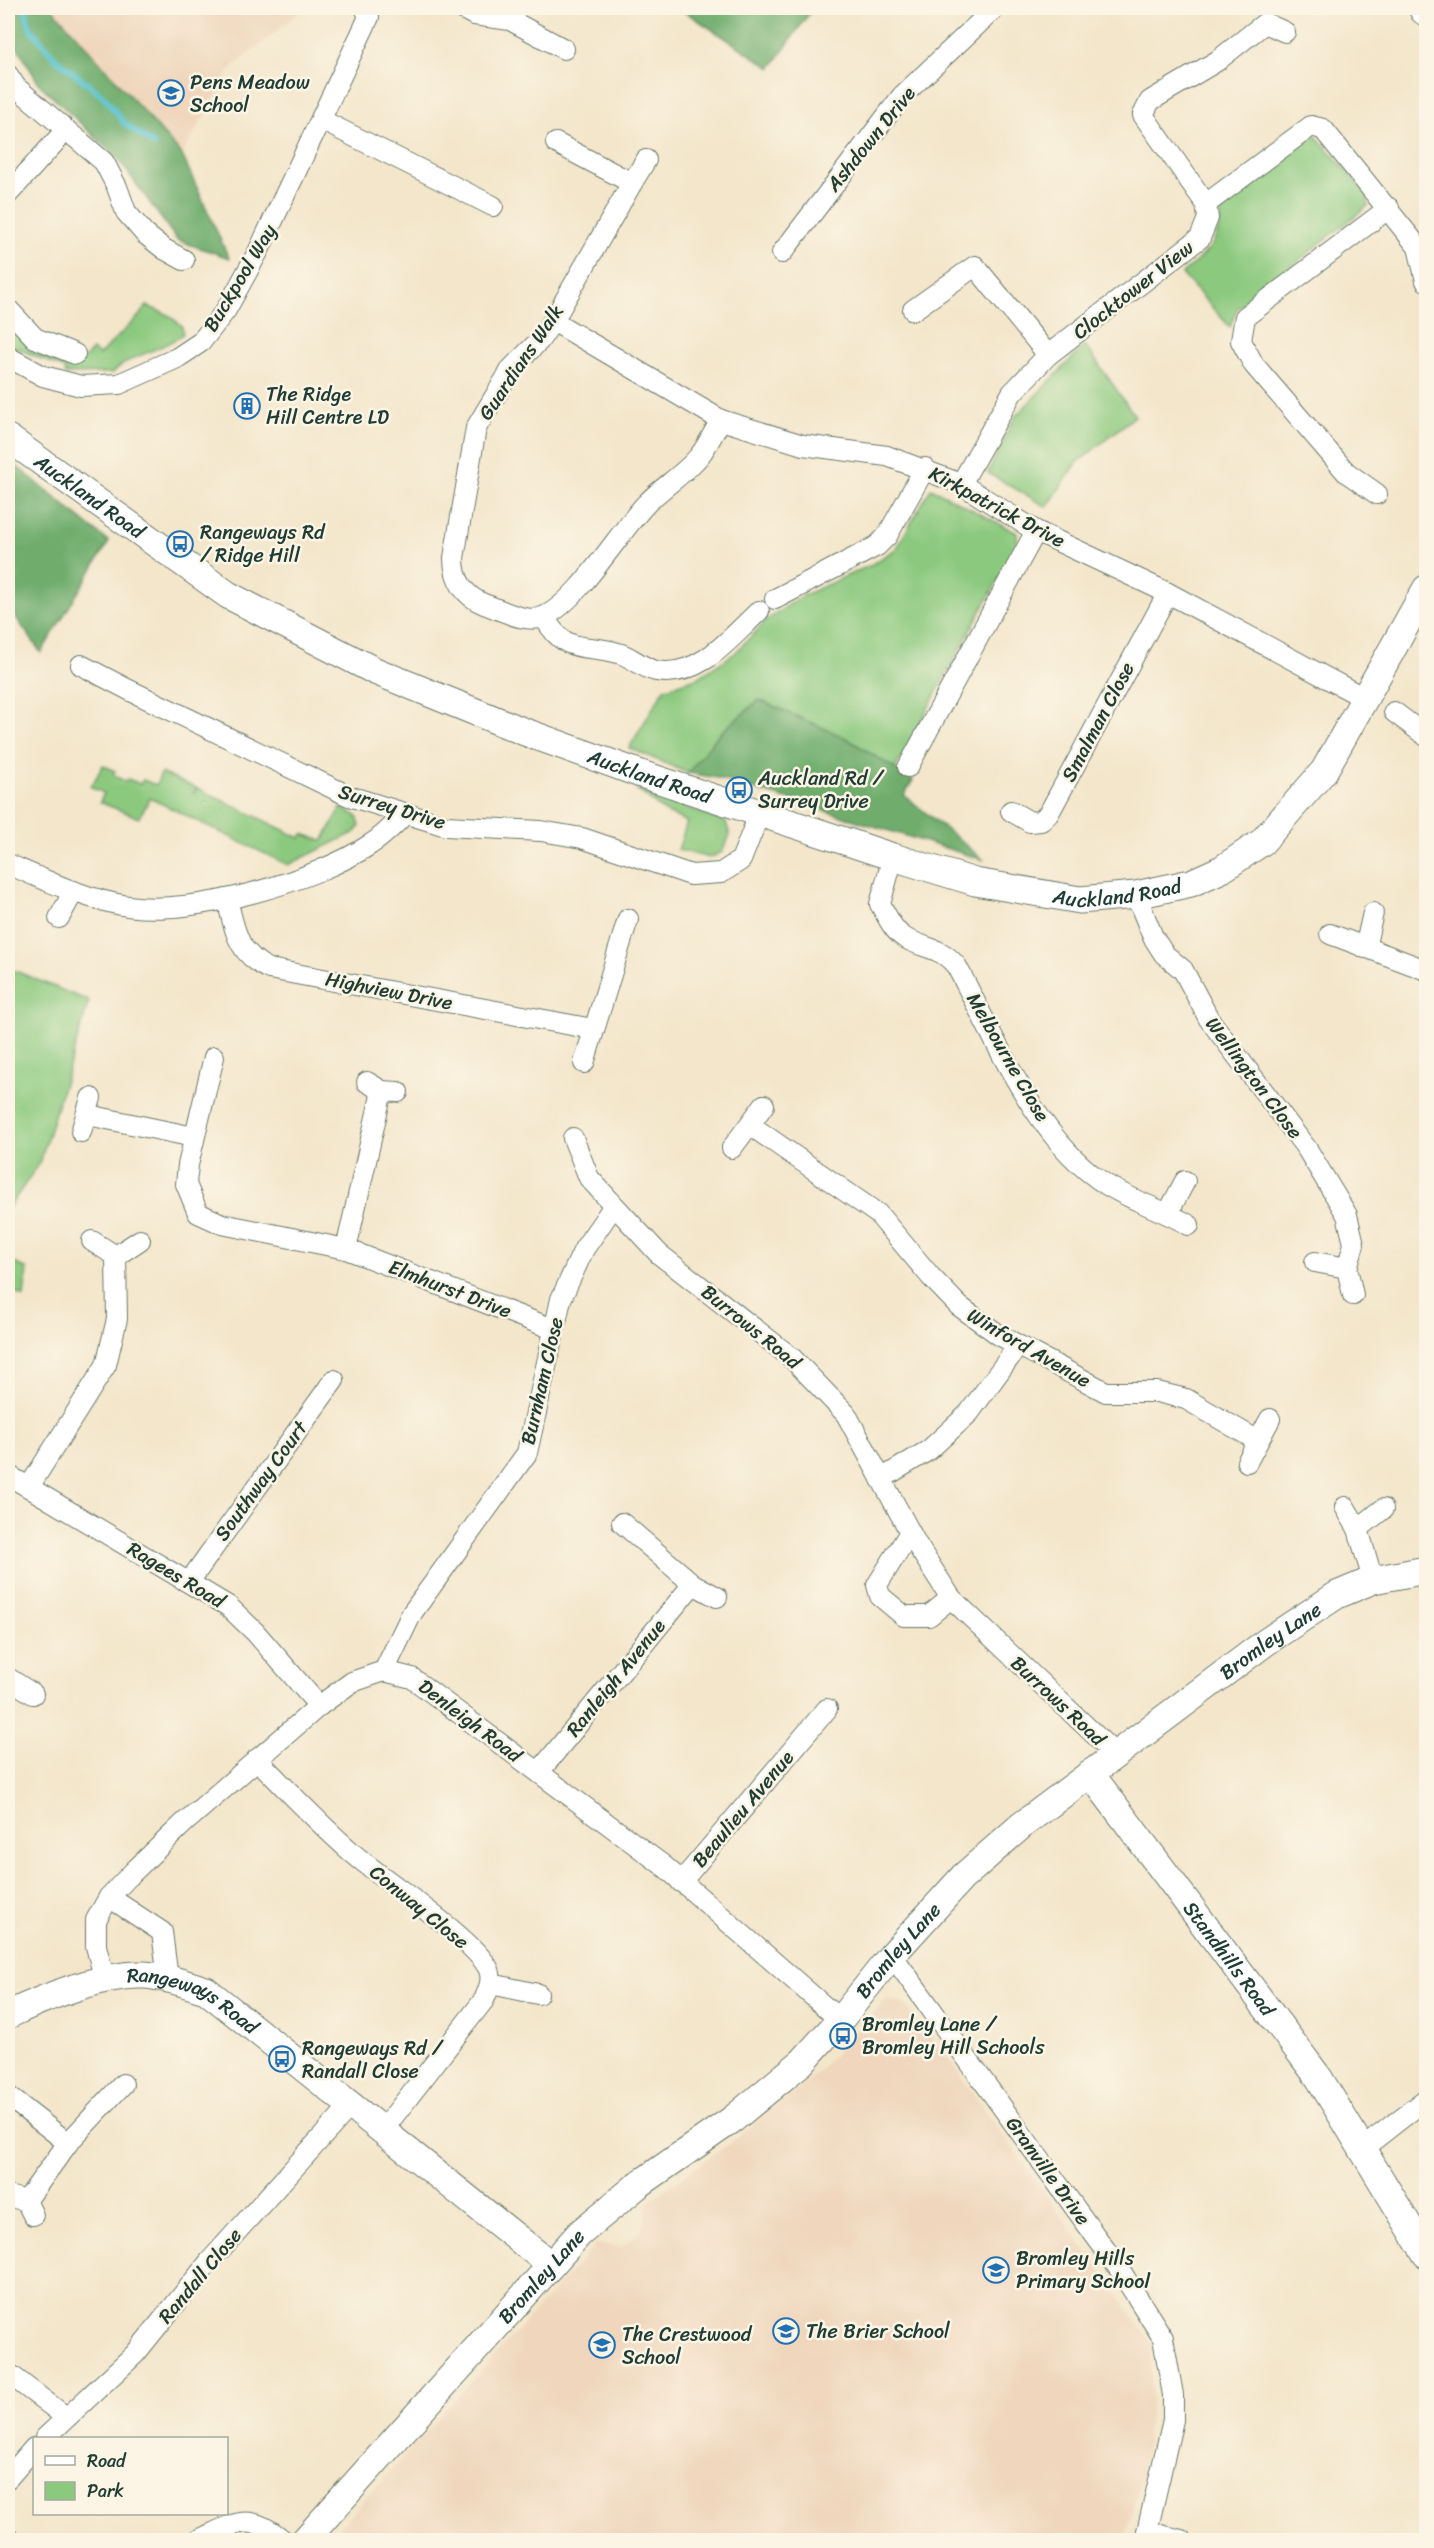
<svg xmlns="http://www.w3.org/2000/svg" width="1434" height="2548" font-family="Sriracha,sans-serif">
	<rect width="100%" height="100%" fill="#fcf5e5"/>
	<filter id="ink" filterUnits="userSpaceOnUse"><feTurbulence type="fractalNoise" baseFrequency=".0167" numOctaves="2"/><feDisplacementMap in="SourceGraphic" scale="12" xChannelSelector="R" yChannelSelector="G"/><feConvolveMatrix kernelMatrix="1 2 1 2 8 2 1 2 1" color-interpolation-filters="sRGB"/></filter>
	<filter id="wash" filterUnits="userSpaceOnUse"><feTurbulence type="fractalNoise" baseFrequency=".008" numOctaves="4" result="noise"/><feDisplacementMap in="SourceGraphic" scale="24" xChannelSelector="R" yChannelSelector="G"/><feGaussianBlur stdDeviation="1.35" result="paint"/><feColorMatrix in="noise" values="0 0 0 0 0 0 0 0 0 0 0 0 0 0 0 0 0 1.4 0 .05"/><feComposite in="paint" operator="in"/></filter>
	<g filter="url(#wash)">
		<rect width="100%" height="100%" fill="#f3e6cb"/>
		<g fill="#efd6bc">
			<polygon points="52,8 305,8 230,69 182,155 145,117"/>
			<polygon points="887,1999 904,2003 952,2064 1152,2343 1152,2393 1142,2476 1124,2540 328,2540 596,2244 621,2247 632,2239 642,2231 648,2202 730,2143 811,2079"/>
		</g>
		<g fill="#8bc97e" stroke="#558359" stroke-width="1.5">
			<path d="M1315,135L1367,194L1368,206L1237,309L1230,327L1182,274C1210,249 1219,245 1222,206L1301,142Z"/>
			<path d="M147,306L168,315L182,326L183,334C162,351 126,356 113,373L65,374V369L8,344V322L32,347L79,363L93,350L99,355L139,316Z"/>
			<polygon points="1085,345 1135,416 1077,463 1047,507 988,473 1014,418"/>
			<polygon points="931,488 1017,533 1017,545 895,769 846,738 759,700 718,735 688,773 629,748 664,689 699,677 735,653 768,619 802,596 871,565 896,549"/>
			<polygon points="103,765 115,771 113,775 126,782 128,779 140,784 143,780 156,785 161,773 196,788 193,794 197,788 300,838 303,834 323,841 341,808 357,816 360,826 354,833 288,865 150,798 139,818 100,802 104,793 91,787"/>
			<polygon points="636,789 726,822 730,835 722,852 710,858 678,850 687,822 665,812"/>
			<polygon points="8,968 89,1001 40,1162 8,1209"/>
			<polygon points="8,1260 27,1269 24,1297 8,1290"/>
		</g>
		<g fill="#70ad6d" stroke="#487550" stroke-width="1.5">
			<polygon points="8,8 52,8 182,155 229,258 177,240 119,160 39,84 8,31"/>
			<polygon points="679,8 813,8 771,68"/>
			<polygon points="8,459 109,542 41,653 8,606"/>
			<polygon points="759,700 846,738 913,780 904,795 984,860 718,778 688,773 718,735"/>
		</g>
		<g fill="none" stroke-linecap="round" stroke-linejoin="round">
			<polyline stroke="#55c2cf" stroke-width="6" points="25,8 30,28 55,58 104,97 124,123 154,145"/>
		</g>
	</g>
	<g filter="url(#ink)">
		<g fill="none" stroke-linecap="round" stroke-linejoin="round">
			<g stroke="#697869" stroke-width="22">
				<g id="street">
					<polyline points="461,8 474,15 510,20 564,49"/>
					<polyline points="8,75 16,87 104,162 117,187 126,212 145,234 164,249 184,260"/>
					<polyline points="321,120 493,206"/>
					<path d="M556,143L632,183L553,321L539,341L512,368L476,428L454,558C454,579 464,596 484,604C502,610 527,625 545,616C579,600 618,533 646,504C662,487 685,474 700,455C708,445 714,431 721,420"/>
					<polyline points="632,183 646,160"/>
					<polyline points="8,194 66,130"/>
					<polyline points="1206,204 1143,115 1150,101 1217,61 1265,23 1285,32"/>
					<polyline points="782,253 902,96 995,8"/>
					<polyline points="8,309 35,338 75,354"/>
					<polyline points="913,310 975,266 1048,355"/>
					<polyline points="553,321 721,420 803,445 887,456 961,484 1036,531 1168,593 1366,699"/>
					<polyline points="8,357 43,376 81,386 119,384 177,358 201,342 226,310 258,252 369,17 365,8"/>
					<polyline points="961,484 1012,393 1048,355 1200,238 1208,218 1206,204 1311,126 1323,129 1418,247 1426,281"/>
					<polyline points="1377,494 1346,472 1254,365 1241,341 1245,317 1389,208"/>
					<polyline points="775,599 877,546 887,536 925,468"/>
					<path d="M544,617C566,656 584,643 618,653C631,656 642,668 656,671C699,679 731,637 759,611"/>
					<polyline points="81,665 129,690 349,796 446,826 541,831 582,838 691,875 721,873 741,860 760,812"/>
					<polyline points="1394,712 1426,736"/>
					<polyline points="908,767 1036,531"/>
					<polyline points="1011,811 1030,822 1041,821 1049,813 1168,593"/>
					<path d="M893,857L880,904C887,916 893,931 905,938C926,950 941,946 957,967C995,1038 1037,1142 1107,1185C1133,1201 1163,1210 1189,1225"/>
					<path d="M8,864C45,880 87,900 128,906C194,916 316,881 371,844C384,836 395,824 405,814"/>
					<polyline points="1136,895 1153,937 1164,954 1183,970 1209,1019 1307,1149 1347,1215 1354,1244 1347,1268"/>
					<path d="M227,899C235,931 237,953 269,969L593,1029"/>
					<polyline points="59,918 74,891"/>
					<polyline points="1330,934 1426,970"/>
					<polyline points="1365,948 1373,913"/>
					<polyline points="214,1057 188,1165 186,1184 198,1213 222,1224 346,1249 553,1329"/>
					<polyline points="584,1063 628,919"/>
					<polyline points="367,1082 382,1091 398,1092"/>
					<polyline points="88,1115 194,1137"/>
					<polyline points="750,1125 878,1214 931,1277 959,1306 999,1335 1106,1392 1157,1392 1186,1399 1258,1441"/>
					<polyline points="81,1132 91,1098"/>
					<polyline points="573,1138 589,1178 659,1254 792,1358 846,1414 917,1545 951,1598 1114,1753"/>
					<polyline points="732,1148 764,1105"/>
					<polyline points="1168,1213 1185,1181"/>
					<polyline points="92,1241 116,1256 140,1240"/>
					<polyline points="346,1249 382,1091"/>
					<polyline points="1315,1262 1347,1268 1353,1295"/>
					<polyline points="1247,1462 1270,1419"/>
					<polyline points="8,1475 228,1606 255,1632 319,1706"/>
					<polyline points="881,1479 929,1450 969,1413 1018,1346"/>
					<polyline points="29,1487 106,1365 117,1319 116,1256"/>
					<polyline points="1345,1507 1358,1529 1373,1580"/>
					<polyline points="622,1523 693,1584 717,1597"/>
					<polyline points="1358,1529 1383,1509"/>
					<polyline points="910,1532 877,1585 880,1596 904,1616 929,1616 951,1598"/>
					<polyline points="189,1582 334,1380"/>
					<polyline points="384,1671 412,1613 527,1453 561,1299 584,1249 613,1207"/>
					<polyline points="8,1678 33,1694"/>
					<path d="M257,1759C289,1792 321,1826 356,1856C384,1880 477,1941 489,1970C493,1981 488,1990 484,2000L382,2131"/>
					<polyline points="539,1772 693,1584"/>
					<polyline points="681,1882 827,1709"/>
					<polyline points="109,1897 162,1932 168,1979"/>
					<polyline points="892,1955 1120,2270 1163,2338 1173,2395 1173,2420 1145,2540"/>
					<polyline points="105,1981 96,1946 96,1920 109,1897 133,1872 184,1823 319,1706 352,1682 384,1671 412,1678 664,1866 840,2020"/>
					<polyline points="491,1984 538,1994"/>
					<polyline points="8,2096 68,2143"/>
					<polyline points="1362,2149 1426,2099"/>
					<polyline points="8,2196 26,2201 33,2215"/>
					<polyline points="26,2201 68,2143 123,2084"/>
					<polyline points="8,2373 66,2417"/>
					<polyline points="45,2438 135,2354 210,2261 350,2106"/>
					<polyline points="8,2478 34,2448"/>
					<polyline points="1147,2532 1182,2540"/>
					<polyline points="8,2537 10,2540"/>
					<path d="M198,2540C236,2523 248,2511 283,2540"/>
				</g>
			</g>
			<g stroke="#697869" stroke-width="29">
				<g id="secondary">
					<path id="s1" d="M8,438L228,595L375,671L525,732L641,774L893,857L975,882L1080,900L1136,895L1191,883L1222,869L1262,842L1324,771L1426,589"/>
					<path id="s2" d="M1090,1773L1319,2078L1426,2254"/>
					<path id="s3" d="M8,2015C43,1998 104,1973 144,1975C165,1976 186,1984 206,1990L551,2265"/>
					<path id="s4" d="M305,2540L580,2233L638,2185L733,2119L802,2062L840,2020L892,1955L963,1877L1022,1825L1266,1642L1337,1595L1373,1580L1426,1570"/>
				</g>
			</g>
			<g stroke="#697869" stroke-width="35">
				<polyline id="highway" points="1426,8 1426,9"/>
			</g>
			<use href="#street" stroke="#fff" stroke-width="20"/>
			<use href="#secondary" stroke="#fff" stroke-width="27"/>
			<use href="#highway" stroke="#fff" stroke-width="33"/>
		</g>
	</g>
	<defs>
		<g id="school-ring" transform="scale(1.35)"><circle r="9.5" fill="#fcf5e5" stroke="#1f6fb2" stroke-width="1.5"/><path d="M0-5L7-2L0 1L-7-2ZM-4 1L0 2.5L4 1V4Q0 6-4 4Z" fill="#1f6fb2"/></g>
		<g id="building-ring" transform="scale(1.35)"><circle r="9.5" fill="#fcf5e5" stroke="#1f6fb2" stroke-width="1.5"/><path d="M-4-6H4V6H1V3H-1V6H-4ZM-2.5-4.3h1.7v1.8h-1.7ZM.8-4.3h1.7v1.8H.8ZM-2.5-1h1.7V.8h-1.7ZM.8-1h1.7V.8H.8Z" fill="#1f6fb2"/></g>
		<g id="bus-ring" transform="scale(1.35)"><circle r="9.5" fill="#fcf5e5" stroke="#1f6fb2" stroke-width="1.5"/><path d="M-5-6H5V4H4V6H2V4H-2V6H-4V4H-5ZM-3.5-4V0h7V-4ZM-3.5 1.2v1.5H-2V1.2ZM2 1.2v1.5H3.5V1.2Z" fill="#1f6fb2"/></g>
	</defs>
	<g fill-rule="evenodd">
		<use href="#school-ring" x="171" y="93"/>
		<use href="#building-ring" x="247" y="406"/>
		<use href="#bus-ring" x="180" y="544"/>
		<use href="#bus-ring" x="739" y="790"/>
		<use href="#bus-ring" x="843" y="2036"/>
		<use href="#bus-ring" x="282" y="2059"/>
		<use href="#school-ring" x="996" y="2270"/>
		<use href="#school-ring" x="786" y="2331"/>
		<use href="#school-ring" x="602" y="2345"/>
	</g>
	<g text-anchor="middle" dominant-baseline="central" stroke-width="5" stroke-linejoin="round" paint-order="stroke">
		<g font-size="20" fill="#1f3d34" stroke="#fcf5e5" text-anchor="start">
			<text x="190" y="82">Pens Meadow<tspan x="190" dy="23">School</tspan></text>
			<text x="266" y="394">The Ridge<tspan x="266" dy="23">Hill Centre LD</tspan></text>
			<text x="200" y="532">Rangeways Rd<tspan x="200" dy="23">/ Ridge Hill</tspan></text>
			<text x="758" y="778">Auckland Rd /<tspan x="758" dy="23">Surrey Drive</tspan></text>
			<text x="862" y="2024">Bromley Lane /<tspan x="862" dy="23">Bromley Hill Schools</tspan></text>
			<text x="302" y="2048">Rangeways Rd /<tspan x="302" dy="23">Randall Close</tspan></text>
			<text x="1016" y="2258">Bromley Hills<tspan x="1016" dy="23">Primary School</tspan></text>
			<text x="806" y="2331">The Brier School</text>
			<text x="622" y="2334">The Crestwood<tspan x="622" dy="23">School</tspan></text>
		</g>
		<g font-size="20" fill="#1f3d34" stroke="#fcf5e5">
			<text transform="translate(871 139) rotate(-51)">Ashdown Drive</text>
			<text transform="translate(240 278) rotate(-59)">Buckpool Way</text>
			<text transform="translate(1133 290) rotate(-38)">Clocktower View</text>
			<text transform="translate(521 362) rotate(-56)">Guardians Walk</text>
			<text stroke="none"><textPath href="#s1" startOffset="100">Auckland Road</textPath></text>
			<text transform="translate(997 507) rotate(28)">Kirkpatrick Drive</text>
			<text transform="translate(1098 722) rotate(-62)">Smalman Close</text>
			<text stroke="none"><textPath href="#s1" startOffset="730">Auckland Road</textPath></text>
			<text transform="translate(392 807) rotate(17)">Surrey Drive</text>
			<text stroke="none"><textPath href="#s1" startOffset="1216">Auckland Road</textPath></text>
			<text transform="translate(389 991) rotate(11)">Highview Drive</text>
			<text transform="translate(1008 1057) rotate(60)">Melbourne Close</text>
			<text transform="translate(1254 1078) rotate(53)">Wellington Close</text>
			<text transform="translate(450 1289) rotate(21)">Elmhurst Drive</text>
			<text transform="translate(751 1327) rotate(39)">Burrows Road</text>
			<text transform="translate(1029 1348) rotate(30)">Winford Avenue</text>
			<text transform="translate(542 1381) rotate(-77)">Burnham Close</text>
			<text transform="translate(261 1481) rotate(-54)">Southway Court</text>
			<text transform="translate(176 1575) rotate(31)">Ragees Road</text>
			<text stroke="none"><textPath href="#s4" startOffset="1326">Bromley Lane</textPath></text>
			<text transform="translate(616 1678) rotate(-51)">Ranleigh Avenue</text>
			<text transform="translate(1058 1701) rotate(43)">Burrows Road</text>
			<text transform="translate(470 1721) rotate(37)">Denleigh Road</text>
			<text transform="translate(743 1809) rotate(-50)">Beaulieu Avenue</text>
			<text transform="translate(419 1907) rotate(39)">Conway Close</text>
			<text stroke="none"><textPath href="#s4" startOffset="840">Bromley Lane</textPath></text>
			<text stroke="none"><textPath href="#s2" startOffset="232">Standhills Road</textPath></text>
			<text stroke="none"><textPath href="#s3" startOffset="198">Rangeways Road</textPath></text>
			<text transform="translate(1048 2171) rotate(54)">Granville Drive</text>
			<text transform="translate(200 2276) rotate(-50)">Randall Close</text>
			<text stroke="none"><textPath href="#s4" startOffset="354">Bromley Lane</textPath></text>
		</g>
	</g>
	<rect width="1434" height="2548" fill="none" stroke="#fcf5e5" stroke-width="30"/>
	<rect x="33" y="2437" width="195" height="78" fill="#fcf5e5" stroke="#a4ab9e" stroke-width="1.5"/>
	<rect x="45" y="2456" width="30" height="9" fill="#ffffff" stroke="#a4ab9e" stroke-width="1.5"/>
	<text x="87" y="2467" font-size="18" fill="#1f3d34">Road</text>
	<rect x="45" y="2482" width="30" height="18" fill="#8bc97e" stroke="#a4ab9e" stroke-width="1.5"/>
	<text x="87" y="2497" font-size="18" fill="#1f3d34">Park</text>
</svg>
